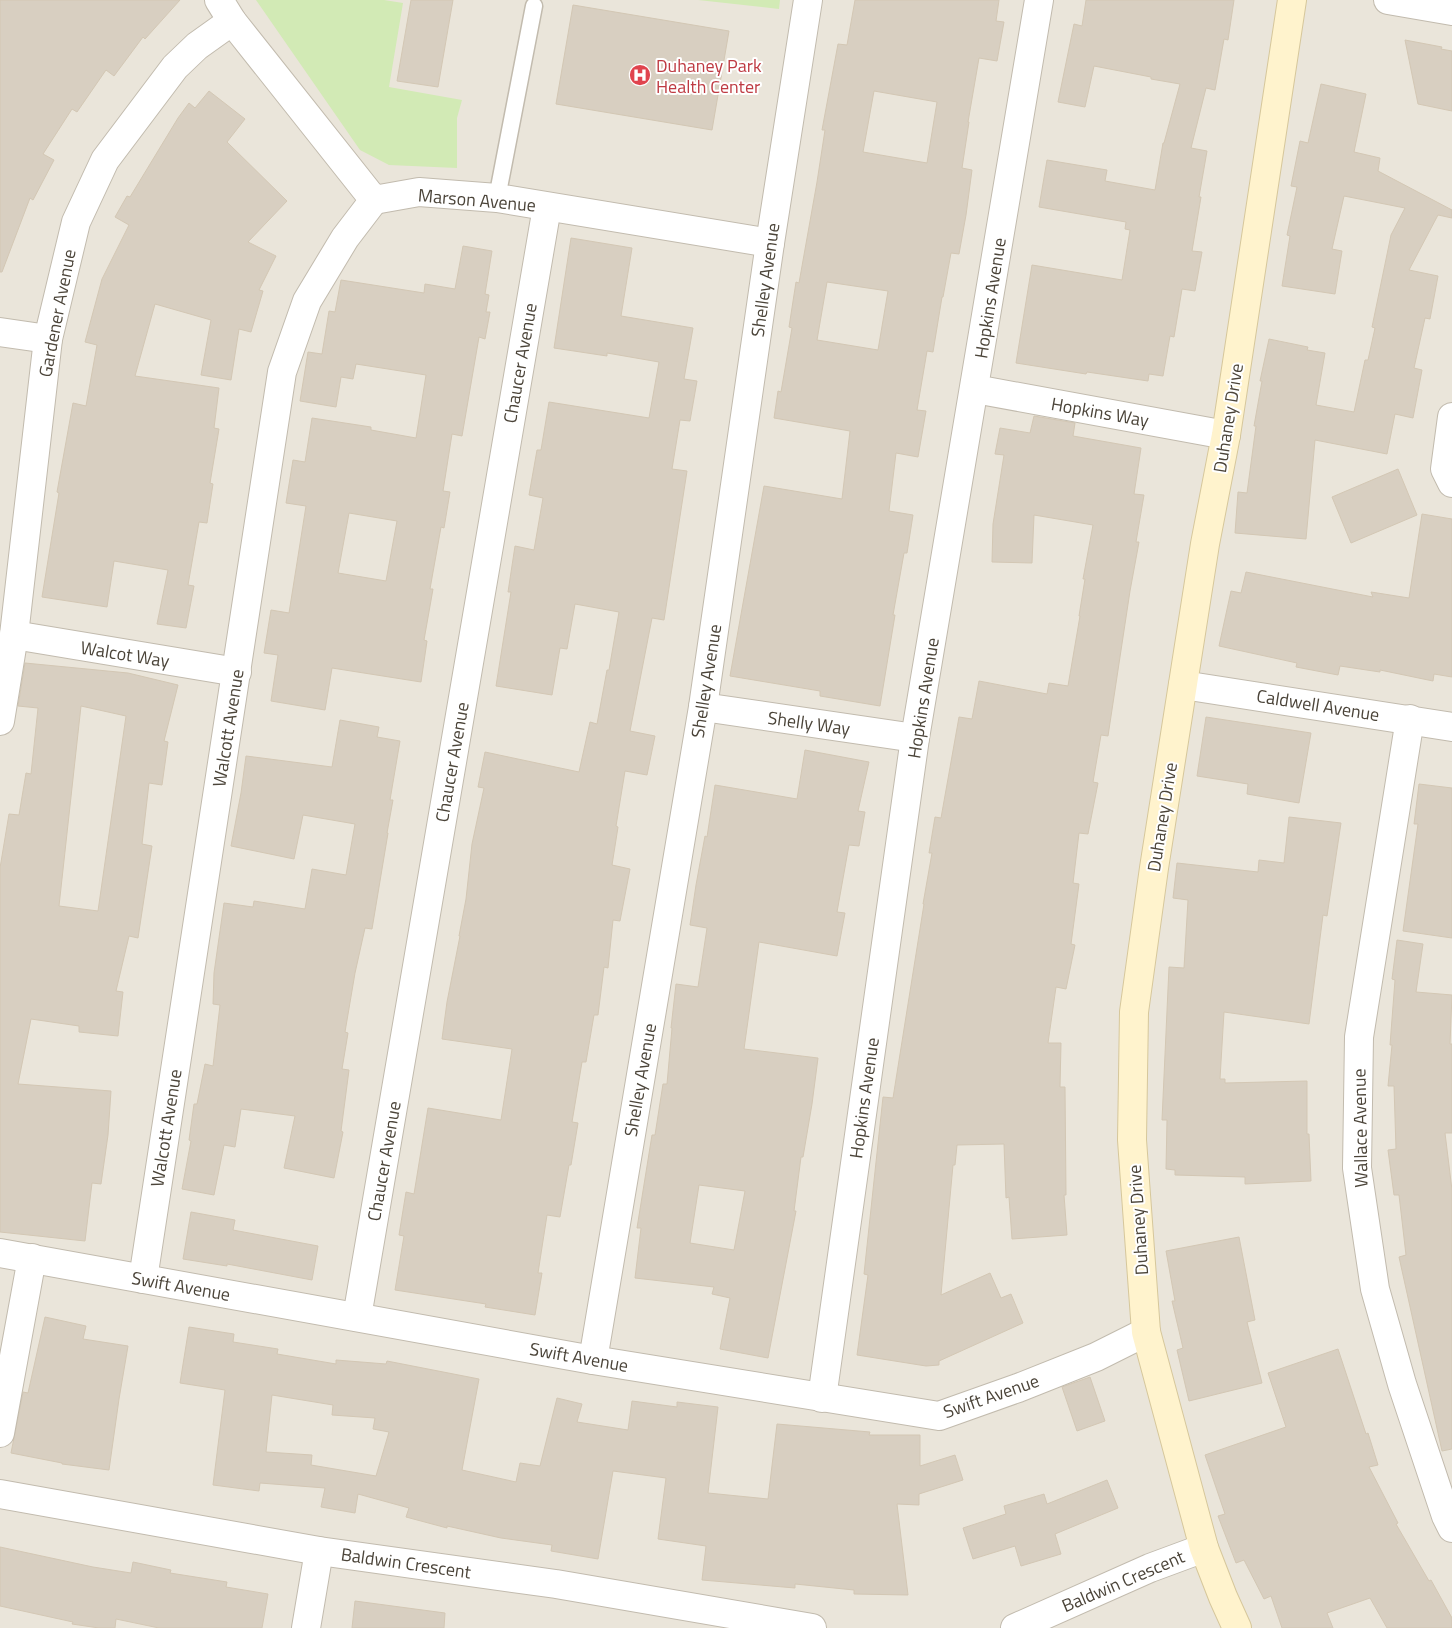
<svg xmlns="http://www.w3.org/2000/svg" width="1452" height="1628" font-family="'Titillium Web',sans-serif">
	<rect width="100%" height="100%" fill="#f6f3ec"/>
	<rect fill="#eae5da" x="0" y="0" width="1452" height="1628"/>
	<g fill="#d2eab5">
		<polygon points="256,0 384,0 403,3 389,87 462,100 457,118 457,168 389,165 360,150"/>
		<polygon points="698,0 780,0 779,9"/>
	</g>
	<g fill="#d8cfc1" stroke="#d3c7b4" fill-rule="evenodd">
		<polygon points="0,0 180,0 145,39 143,37 114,76 106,70 77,112 72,109 43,154 54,160 33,200 30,198 2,272 0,272"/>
		<polygon points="411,0 453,0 438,87 397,81"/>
		<path d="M855,0H999L996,21L1004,22L997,61L979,58L968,122H969L962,168L972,170L966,215L959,254L951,253L943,297H942L933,352L927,351L917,410L926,411L918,457L896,453L889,511L913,515L907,553H904L893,615H895L880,706L820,696V691L730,676L764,486L842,499L850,431L774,418L778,391L781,392L792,328L789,327L796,282L799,283L817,182L825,130H822L838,44L847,45ZM874,91L937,102L927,163L863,152ZM827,282L888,291L878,350L817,340Z"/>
		<polygon points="1086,0 1234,0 1228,40 1224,39 1215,90 1206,88 1191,148 1207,151 1199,197 1201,197 1192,251 1202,252 1195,291 1182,289 1174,337 1170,336 1163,376 1149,374 1148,381 1087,372 1086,374 1016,363 1032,265 1122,280 1130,230 1125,229 1126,222 1039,207 1047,160 1107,170 1105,181 1155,190 1163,143 1164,143 1180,84 1151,79 1151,77 1094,66 1085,107 1058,102 1074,24 1082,26"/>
		<polygon points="573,5 729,31 712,130 556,104"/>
		<polygon points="1405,40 1442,47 1441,49 1452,51 1452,111 1418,104"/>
		<polygon points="1321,84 1366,94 1354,152 1380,158 1378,171 1452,210 1452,218 1438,215 1409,270 1438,276 1430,319 1425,318 1414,368 1422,370 1413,418 1395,414 1387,454 1315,440 1306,539 1235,533 1238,492 1247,493 1256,426 1254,426 1262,381 1260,381 1269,339 1308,347 1307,350 1325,353 1316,405 1354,412 1365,360 1368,360 1375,328 1372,327 1391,235 1405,208 1344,196 1332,249 1342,251 1335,294 1282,286 1290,236 1287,235 1297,187 1291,186 1300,141 1308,143"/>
		<polygon points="209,91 245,119 227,142 287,201 248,242 276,256 259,290 263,291 251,332 239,329 231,380 201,375 211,320 155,304 135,376 219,388 214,428 219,429 210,483 213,484 207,523 199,522 188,585 194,586 186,628 157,624 168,570 114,561 107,607 42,597 59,493 57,492 73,403 86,406 97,345 85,342 102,279 129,225 115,217 127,196 130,197 178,118 189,103 195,108"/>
		<polygon points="571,238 632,248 621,316 693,328 684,379 697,381 690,421 680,420 672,469 687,471 664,620 652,618 630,731 655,736 647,775 625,771 616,826 618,827 612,865 630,869 620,921 613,920 608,968 604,967 598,1015 594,1015 586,1062 582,1062 572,1122 578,1123 571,1165 569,1165 560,1217 547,1215 538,1273 542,1273 535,1315 485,1307 486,1304 395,1290 404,1236 399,1235 406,1192 414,1194 428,1108 501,1120 512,1049 442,1039 447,1002 460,936 459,936 466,899 472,844 484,788 478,787 485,752 579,772 590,722 597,724 607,670 609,670 619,612 575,604 567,649 560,648 552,695 496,686 511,592 508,592 515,546 534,550 543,498 529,495 537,450 541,450 549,402 649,418 659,362 607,353 607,356 554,348"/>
		<path d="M463,246L492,251L485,294L489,295L486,312H490L485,339L479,337L462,436L452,434L443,491L450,492L444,528L441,527L430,589H433L424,640L427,641L421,682L332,668L325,710L271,701L278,655L264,653L271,610L289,613L306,506L286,503L293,460L305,462L312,418L371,427V430L416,438L426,375L356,364L353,379L341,377L336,407L300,401L308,352L322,354L329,311L335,312L341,280L424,293L425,284L455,289ZM349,513L397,521L386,581L338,573Z"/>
		<polygon points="1034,416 1075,423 1073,436 1141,448 1134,494 1144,495 1136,542 1139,542 1130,591 1108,736 1101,735 1093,782 1098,783 1088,834 1079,833 1073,883 1079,884 1071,944 1075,945 1066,989 1056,987 1048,1043 1061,1043 1060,1087 1065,1087 1066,1195 1064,1195 1067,1235 1012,1239 1009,1197 1006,1198 1004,1144 957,1145 955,1165 953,1165 941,1295 990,1273 1001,1298 1011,1294 1023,1323 939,1361 939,1365 926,1366 857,1355 868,1275 864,1274 883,1097 893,1098 924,904 923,904 932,853 929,853 935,817 941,818 959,717 972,719 979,681 1047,694 1049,683 1068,686 1080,616 1079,616 1085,579 1083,579 1093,525 1034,515 1032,563 992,562 993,524 1004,455 995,454 1000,428 1030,433"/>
		<polygon points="1398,469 1417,515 1351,543 1332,497"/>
		<polygon points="1422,514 1452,519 1452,677 1434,674 1433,681 1380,670 1380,672 1340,666 1338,675 1296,667 1297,663 1219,646 1231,591 1241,593 1246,572 1373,597 1371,592 1409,598"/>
		<path d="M25,663L128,673L178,685L164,741L168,742L162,785L149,783L142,844L152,846L138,938L129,936L116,991L123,992L118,1036L79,1032V1026L31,1019L18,1084L111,1091L108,1135L101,1184L92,1183L85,1241L0,1232V868L9,814L19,815L26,773L31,774L38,708L18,706ZM81,706L126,716L98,911L59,906Z"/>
		<polygon points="1206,717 1311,733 1299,803 1247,794 1248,784 1197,776"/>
		<polygon points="340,720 379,727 377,737 400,741 390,800 393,800 387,833 388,833 372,929 365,928 355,973 345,1032 348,1033 342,1069 349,1070 341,1131 343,1132 334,1178 284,1168 295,1116 241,1109 235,1147 224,1145 214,1195 182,1189 191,1141 189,1140 194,1104 197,1104 205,1064 213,1066 220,1005 213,1004 214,973 224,903 253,907 254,901 305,909 312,869 346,875 355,824 303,815 294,859 231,846 241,793 246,756 332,767"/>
		<path d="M805,750L869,762L858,811L865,812L859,846L849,845L837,912L845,913L837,956L759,942L744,1049L818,1058L812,1104L803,1157H801L794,1211H796L768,1358L720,1349L730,1298L712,1294L714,1287L635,1278L641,1228H637L652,1135H655L663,1084H667L672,1028H671L676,984L698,987L707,928L690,925L696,885L705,836L707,837L715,785L797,799ZM699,1185L745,1191L734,1250L690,1243Z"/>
		<polygon points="1419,784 1452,788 1452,938 1403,931 1418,824 1414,824"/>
		<polygon points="1289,817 1341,823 1327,916 1323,915 1309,1024 1224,1012 1220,1079 1225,1079 1225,1083 1307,1081 1307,1134 1309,1134 1311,1181 1245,1184 1245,1177 1175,1175 1175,1170 1166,1169 1167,1120 1162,1120 1169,967 1184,968 1188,900 1173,898 1177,863 1258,872 1259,860 1284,863"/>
		<polygon points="1397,940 1423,944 1416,992 1452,995 1450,1044 1452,1044 1452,1133 1445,1133 1452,1190 1452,1449 1442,1451 1399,1257 1406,1255 1399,1195 1394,1195 1388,1150 1396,1149 1394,1086 1388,1086 1392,1045 1390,1045 1395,980 1392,979"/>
		<polygon points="191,1212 235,1220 233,1230 318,1246 312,1280 227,1264 227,1266 183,1259"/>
		<polygon points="1239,1237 1255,1320 1247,1322 1262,1383 1189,1401 1177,1350 1183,1348 1172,1301 1175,1301 1166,1251"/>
		<polygon points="45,1317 86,1326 83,1339 128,1346 119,1399 109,1470 62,1464 62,1463 11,1453 23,1392 28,1393"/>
		<path d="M189,1327L234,1334L233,1342L278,1349L277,1354L336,1364V1360L386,1364L387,1361L479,1379L462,1470L516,1482L520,1463L540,1466L557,1398L582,1404L577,1422L628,1430L632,1401L677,1407V1402L718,1407L708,1493L768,1499L777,1424L870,1432L869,1435H920V1466L955,1455L963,1480L919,1494V1505L897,1504L908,1595L854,1594V1590L795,1584V1588L702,1580L706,1546L658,1539L666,1478L613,1471L598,1559L551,1551L552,1545L501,1538L447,1526V1528L406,1517L409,1508L358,1494L355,1513L321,1507L325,1488L260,1483L259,1491L213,1485L225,1390L180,1383ZM272,1395L333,1405L332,1415L375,1418L373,1429L389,1432L376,1476L311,1465L312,1455L266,1452Z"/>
		<polygon points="1338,1349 1366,1434 1368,1433 1378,1465 1369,1467 1398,1523 1396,1524 1429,1581 1431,1580 1452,1618 1452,1628 1387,1628 1370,1598 1327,1613 1333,1628 1282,1628 1271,1596 1264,1599 1244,1560 1236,1563 1218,1516 1225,1514 1205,1455 1286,1427 1268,1373"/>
		<polygon points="1090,1377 1105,1421 1077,1431 1062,1387"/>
		<polygon points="1107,1480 1118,1508 1055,1534 1061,1554 1021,1566 1015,1546 973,1559 963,1528 1006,1514 1004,1506 1044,1494 1047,1504"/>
		<polygon points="0,1547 93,1567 131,1573 133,1562 171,1570 170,1573 227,1582 226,1587 268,1594 262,1628 159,1628 116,1619 115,1628 99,1628 72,1624 73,1622 0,1606"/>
		<polygon points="355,1601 445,1613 444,1628 352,1628"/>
	</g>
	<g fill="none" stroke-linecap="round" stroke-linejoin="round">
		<g stroke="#c2bbae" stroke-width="19">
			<polyline id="lane" points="497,198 534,6"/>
		</g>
		<g stroke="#c2bbae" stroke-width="30">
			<g id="street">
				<polyline points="219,0 232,21 374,200 419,192 497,198 770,243"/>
				<polyline points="1388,0 1452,11"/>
				<polyline points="0,332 48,339"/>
				<polyline points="975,389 1226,435"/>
				<polyline points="1452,417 1445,469 1452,483"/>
				<polyline points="14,635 237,672"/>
				<polyline points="1183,685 1452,727"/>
				<polyline points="703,707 915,738"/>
				<polyline points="1410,719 1359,1037 1357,1168 1375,1289 1402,1384 1446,1516 1452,1528"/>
				<polyline points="0,721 14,635 48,339 76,222 105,160 175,67 197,46 232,21"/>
				<polyline points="0,1253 593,1360 939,1416 1018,1388 1096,1357 1146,1332"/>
				<polyline points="143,1279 282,372 307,301 345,238 374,200"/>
				<polyline points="357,1317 547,207"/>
				<polyline points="593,1360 703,707 770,243 808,0"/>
				<polyline points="822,1398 915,738 1039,0"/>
				<polyline points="0,1433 32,1258"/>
				<polyline points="0,1494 319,1551 556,1584 812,1628"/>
				<polyline points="306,1628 319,1551"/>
				<polyline points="1015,1628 1150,1568 1204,1548"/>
			</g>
		</g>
		<g stroke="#d6c79b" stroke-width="30">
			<polyline id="secondary" points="1237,1628 1223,1597 1204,1548 1146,1332 1132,1140 1134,1012 1154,868 1205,544 1226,435 1292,0"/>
		</g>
		<use href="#lane" stroke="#fff" stroke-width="16"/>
		<use href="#street" stroke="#fff" stroke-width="28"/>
		<use href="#secondary" stroke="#fff3cd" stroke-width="28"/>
	</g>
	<defs>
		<g id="hospital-disc" transform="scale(1.125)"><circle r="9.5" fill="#e0444e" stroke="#fff"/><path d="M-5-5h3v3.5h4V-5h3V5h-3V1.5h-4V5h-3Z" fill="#fff"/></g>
	</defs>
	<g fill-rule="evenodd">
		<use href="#hospital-disc" x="640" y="75"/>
	</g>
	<g text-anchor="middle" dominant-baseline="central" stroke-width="4" stroke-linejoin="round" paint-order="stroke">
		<g font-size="18" fill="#be3a42" stroke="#fff" text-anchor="start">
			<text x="656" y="65">Duhaney Park<tspan x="656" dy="21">Health Center</tspan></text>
		</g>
		<g font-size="18" fill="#4b4439" stroke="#fff">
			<text transform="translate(477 200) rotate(5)">Marson Avenue</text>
			<text transform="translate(765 280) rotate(-82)">Shelley Avenue</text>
			<text transform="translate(990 298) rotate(-81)">Hopkins Avenue</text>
			<text transform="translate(57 313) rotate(-79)">Gardener Avenue</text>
			<text transform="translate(520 363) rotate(-80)">Chaucer Avenue</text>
			<text transform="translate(1100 412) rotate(10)">Hopkins Way</text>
			<text transform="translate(1228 418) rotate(-81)">Duhaney Drive</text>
			<text transform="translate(125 654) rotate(9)">Walcot Way</text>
			<text transform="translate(706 681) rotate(-81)">Shelley Avenue</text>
			<text transform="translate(923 698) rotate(-81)">Hopkins Avenue</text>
			<text transform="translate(1318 705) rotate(9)">Caldwell Avenue</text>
			<text transform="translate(809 723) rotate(8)">Shelly Way</text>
			<text transform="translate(228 728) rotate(-81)">Walcott Avenue</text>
			<text transform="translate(452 762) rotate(-80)">Chaucer Avenue</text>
			<text transform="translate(1162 817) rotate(-81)">Duhaney Drive</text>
			<text transform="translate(640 1080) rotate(-80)">Shelley Avenue</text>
			<text transform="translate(864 1098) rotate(-82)">Hopkins Avenue</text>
			<text transform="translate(166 1128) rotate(-81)">Walcott Avenue</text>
			<text transform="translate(1360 1128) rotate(-91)">Wallace Avenue</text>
			<text transform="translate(384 1161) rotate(-80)">Chaucer Avenue</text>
			<text transform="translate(1138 1220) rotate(-94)">Duhaney Drive</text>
			<text transform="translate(181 1286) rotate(10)">Swift Avenue</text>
			<text transform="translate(579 1357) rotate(10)">Swift Avenue</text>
			<text transform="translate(991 1396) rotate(-19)">Swift Avenue</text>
			<text transform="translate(406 1563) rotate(8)">Baldwin Crescent</text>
			<text transform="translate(1123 1581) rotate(-23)">Baldwin Crescent</text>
		</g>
	</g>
</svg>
